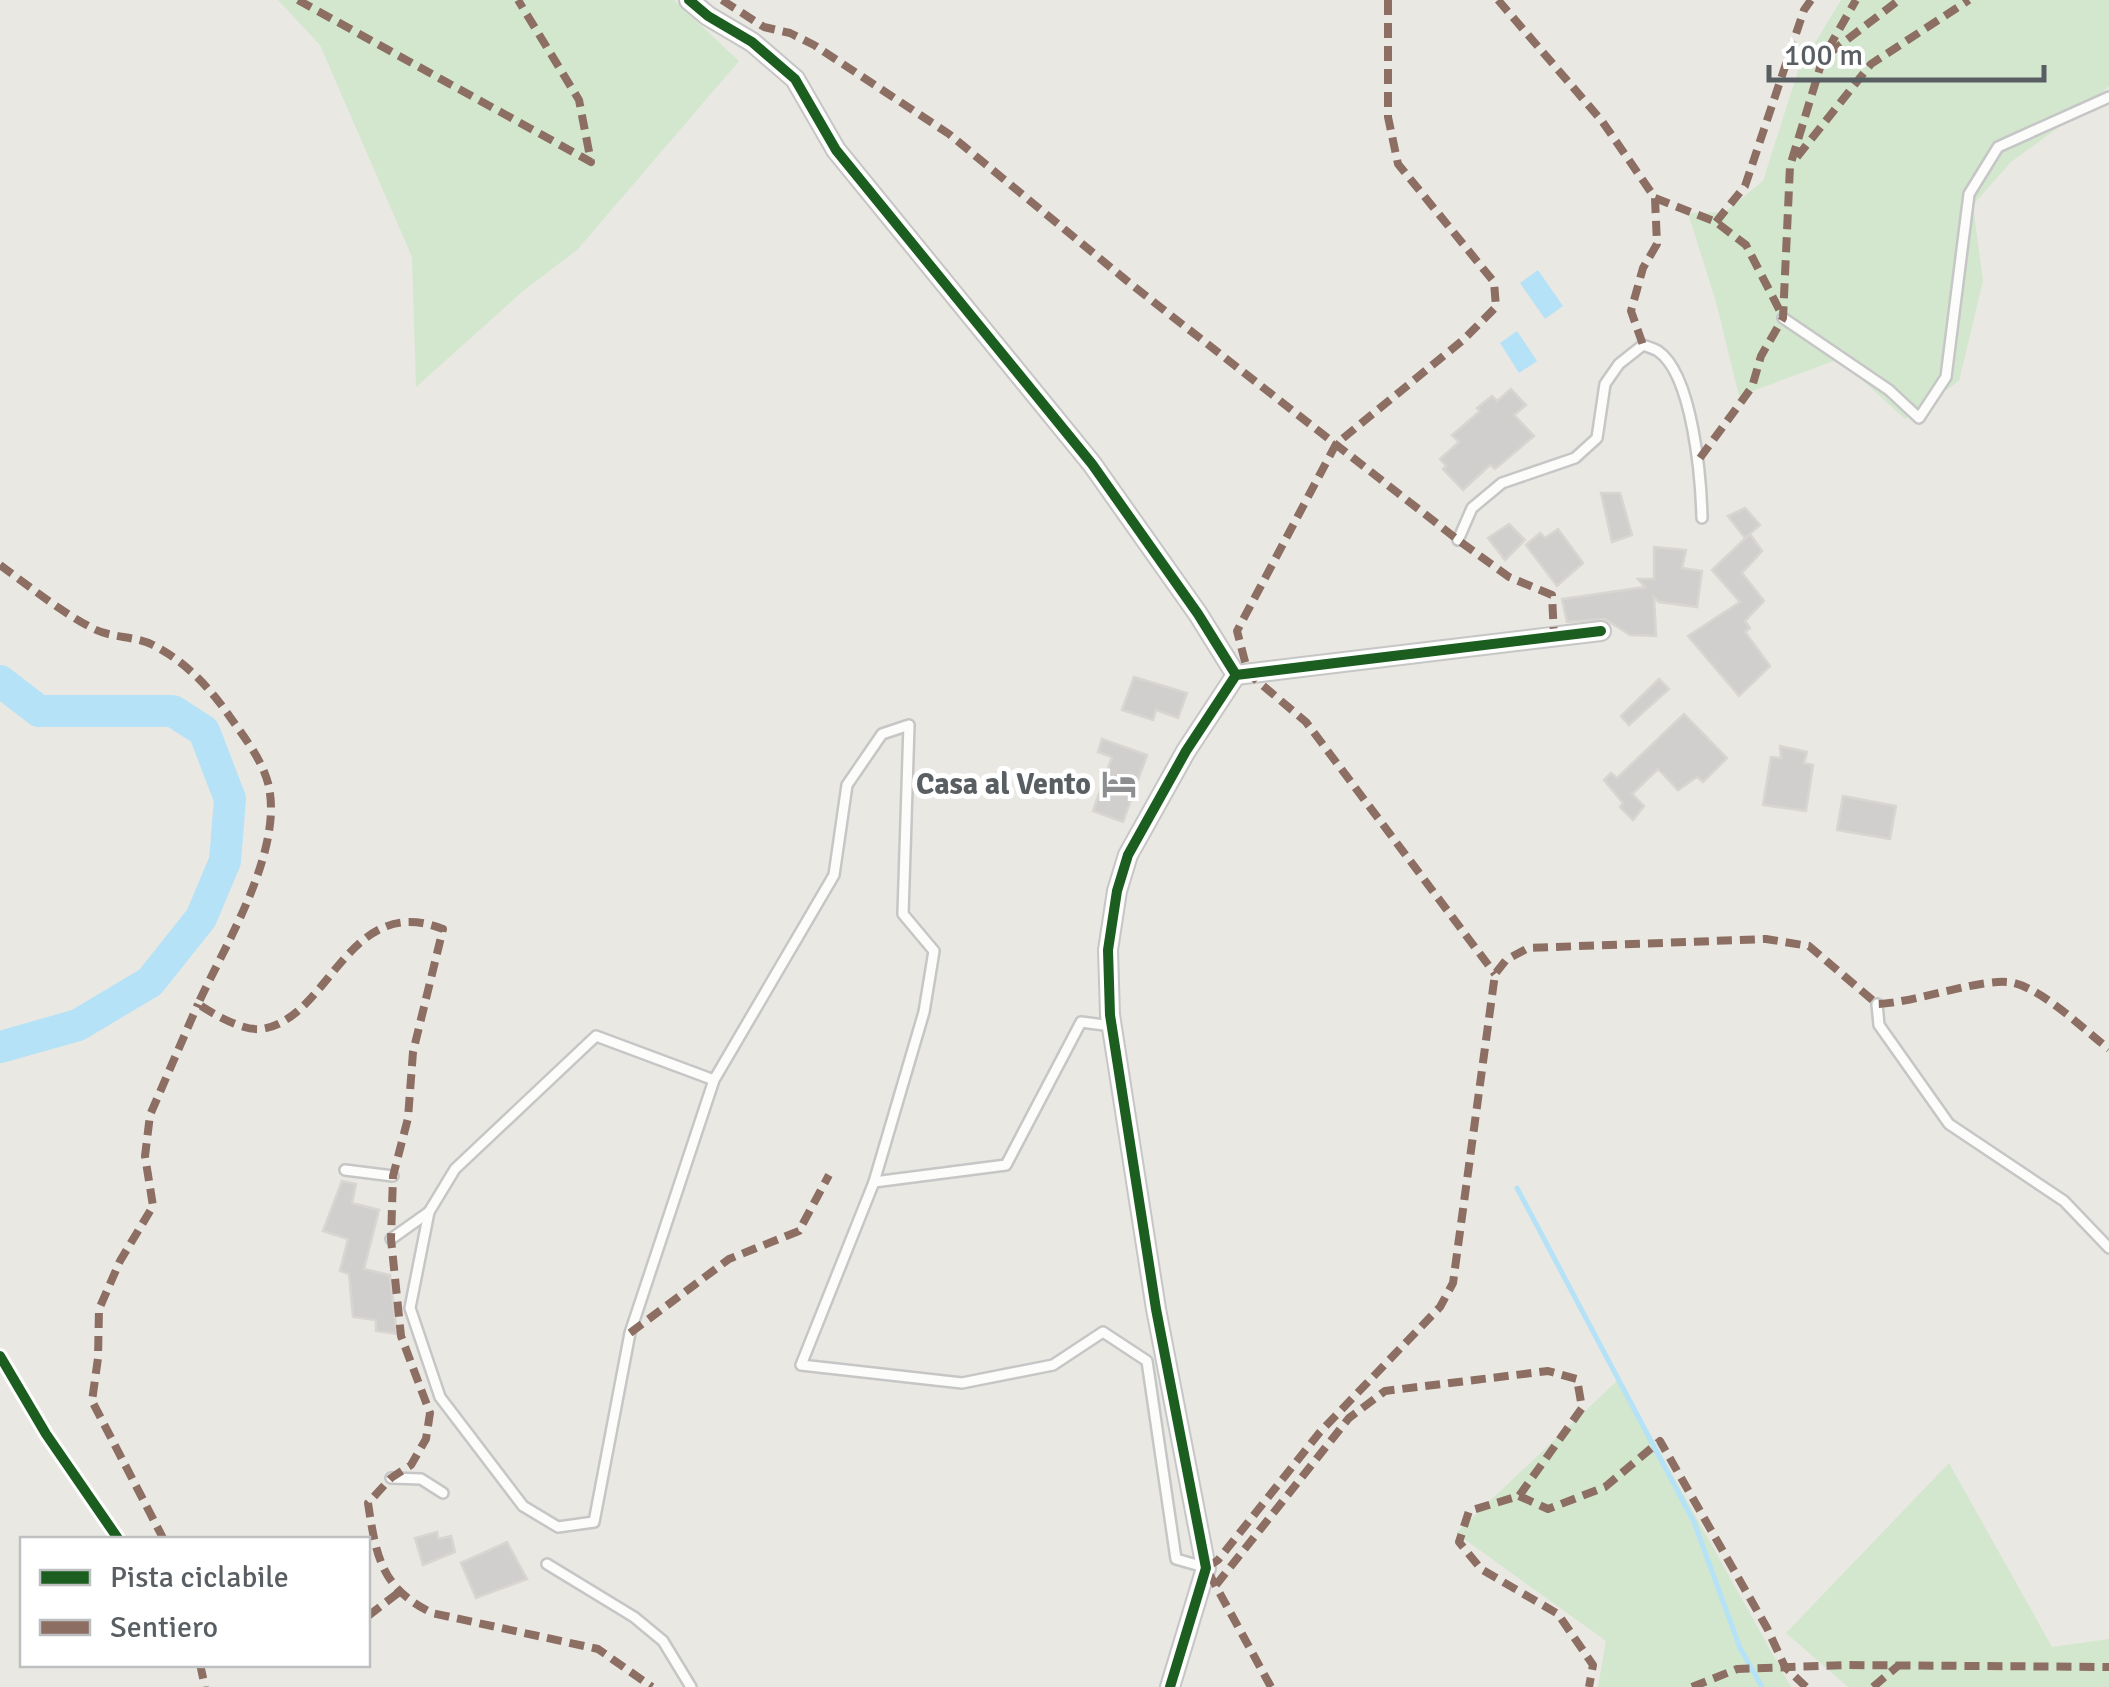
<svg xmlns="http://www.w3.org/2000/svg" width="2109" height="1687" font-family="Signika,sans-serif">
	<rect width="100%" height="100%" fill="#eae8e3"/>
	<g fill="#d2e7cd">
		<polygon points="278,0 674,0 739,61 577,250 523,291 416,387 412,257 320,45"/>
		<polygon points="1841,0 2109,0 2109,86 2078,113 2011,162 1973,205 1983,281 1959,381 1905,419 1839,359 1739,396 1716,302 1688,213 1725,212 1763,181 1798,71"/>
		<polygon points="1619,1379 1791,1687 1598,1687 1606,1641 1456,1533"/>
		<polygon points="1949,1463 2052,1647 2109,1639 2109,1687 1848,1687 1786,1633"/>
	</g>
	<g fill="#b5e2f7">
		<polygon points="1538,270 1563,306 1545,319 1520,283"/>
		<polygon points="1517,331 1537,361 1519,373 1500,343"/>
	</g>
	<g fill="none" stroke-linecap="round" stroke-linejoin="round">
		<polyline stroke="#b5e2f7" stroke-width="5" points="1517,1188 1694,1522 1740,1648 1762,1687"/>
		<polyline stroke="#b5e2f7" stroke-width="32" points="0,681 39,711 173,711 204,731 230,799 225,861 201,918 150,982 78,1025 0,1047"/>
	</g>
	<g fill="#d1cfcd" stroke="#d9d6d2" stroke-width="2.5">
		<polygon points="1511,389 1526,405 1514,415 1534,436 1495,469 1490,465 1463,490 1443,469 1446,466 1440,459 1459,442 1452,435 1480,411 1477,408 1492,396 1497,401"/>
		<polygon points="1601,493 1620,493 1632,535 1612,542"/>
		<polygon points="1745,508 1760,525 1745,538 1728,516"/>
		<polygon points="1509,524 1525,540 1505,560 1488,538"/>
		<polygon points="1558,529 1583,563 1557,586 1526,545 1540,533 1545,538"/>
		<polygon points="1750,534 1762,551 1742,573 1764,601 1745,621 1750,628 1745,632 1770,666 1739,696 1688,636 1740,602 1712,570"/>
		<polygon points="1654,547 1686,550 1682,568 1702,571 1697,607 1659,602 1654,597 1656,636 1630,635 1605,619 1567,622 1562,599 1645,587 1638,579 1654,579"/>
		<polygon points="1134,677 1187,693 1178,718 1156,710 1153,720 1122,710"/>
		<polygon points="1659,679 1669,689 1629,725 1621,716"/>
		<polygon points="1684,714 1727,758 1703,782 1697,777 1678,790 1658,769 1632,794 1644,806 1633,820 1620,807 1623,803 1604,780 1611,773 1617,778"/>
		<polygon points="1102,739 1147,755 1123,822 1093,811 1112,757 1098,752"/>
		<polygon points="1780,746 1807,752 1804,763 1813,765 1806,811 1763,805 1771,757 1781,758"/>
		<polygon points="1843,796 1896,806 1890,839 1837,830"/>
		<polygon points="342,1181 356,1184 352,1203 379,1210 364,1269 390,1275 397,1334 376,1331 376,1320 353,1317 349,1274 340,1271 348,1239 323,1231"/>
		<polygon points="437,1532 438,1539 451,1536 455,1552 423,1565 415,1538"/>
		<polygon points="507,1542 527,1579 476,1598 461,1563"/>
	</g>
	<g fill="none" stroke-linecap="round" stroke-linejoin="round">
		<g stroke="#c6c6c6" stroke-width="14">
			<g id="lane">
				<polyline points="1783,318 1889,390 1919,418 1946,377 1969,194 1998,147 2109,97"/>
				<path d="M1458,540L1472,508L1502,483L1575,458L1597,438L1605,384L1619,364L1643,345C1648,347 1653,348 1658,351C1693,375 1701,479 1702,518"/>
				<polyline points="1877,1004 1879,1025 1949,1124 2064,1201 2109,1248"/>
				<polyline points="1112,1026 1081,1022 1006,1165 874,1182 801,1365 962,1383 1053,1365 1103,1332 1147,1361 1176,1559 1204,1567"/>
				<polyline points="714,1080 596,1036 455,1169 429,1212 410,1308 440,1397 523,1506 558,1527 594,1522 630,1333 714,1080 834,875 847,785 882,734 909,725 903,914 934,951 924,1012 874,1182"/>
				<polyline points="345,1170 393,1176"/>
				<polyline points="391,1239 429,1212"/>
				<polyline points="391,1478 421,1479 443,1493"/>
				<polyline points="547,1564 634,1617 663,1641 691,1687"/>
			</g>
		</g>
		<g stroke="#c6c6c6" stroke-width="22">
			<g id="street">
				<polyline points="689,0 708,16 752,42 795,79 836,150 1092,464 1198,614 1236,675"/>
				<polyline points="1170,1687 1206,1568 1156,1309 1110,1015 1108,950 1117,891 1128,855 1186,751 1236,675 1601,631"/>
			</g>
		</g>
		<use href="#lane" stroke="#fcfcfb" stroke-width="9"/>
		<use href="#street" stroke="#fcfcfb" stroke-width="18"/>
		<g stroke="#8d6e63" stroke-width="8" stroke-dasharray="15 8" stroke-linecap="butt">
			<polyline points="298,0 591,162 579,100 518,0"/>
			<polyline points="722,0 764,27 790,33 814,45 949,134 1132,285 1458,540 1509,577 1552,595 1554,636"/>
			<polyline points="1388,0 1388,117 1398,164 1494,282 1496,307 1463,340 1336,444 1237,631 1248,673 1306,722 1495,974"/>
			<polyline points="1498,0 1602,121 1655,198 1657,244 1643,268 1631,311 1643,345"/>
			<polyline points="1828,49 1856,0"/>
			<polyline points="1797,157 1871,64 1969,0"/>
			<polyline points="1655,198 1716,222 1746,245 1781,313"/>
			<polyline points="1716,222 1745,186 1804,10 1811,0"/>
			<polyline points="1700,458 1752,387 1761,356 1783,318 1790,166 1823,58 1899,0"/>
			<path d="M0,565C30,587 61,612 94,629C112,638 135,636 153,645C185,661 210,688 230,717C244,737 261,758 268,783C285,849 225,945 198,1004C213,1014 242,1031 261,1029C330,1020 347,891 443,929L413,1052L408,1118L393,1176L391,1239L401,1336L430,1413L426,1439L411,1465L391,1478L368,1503C376,1556 381,1588 432,1613L598,1649L652,1687"/>
			<polyline points="630,1333 729,1259 799,1231 829,1175"/>
			<polyline points="1519,1496 1548,1509 1605,1487 1660,1441 1767,1628 1785,1667 1806,1687"/>
			<polyline points="164,1540 92,1401 98,1358 99,1309 120,1261 153,1206 145,1156 150,1115 198,1004"/>
			<polyline points="1216,1585 1349,1418 1385,1391 1548,1371 1577,1379 1582,1408 1519,1496 1469,1511 1459,1542 1481,1569 1558,1614 1593,1665 1589,1687"/>
			<polyline points="368,1616 398,1593"/>
			<polyline points="200,1664 205,1687"/>
			<path d="M1271,1687L1206,1568L1218,1560L1320,1432L1440,1307L1453,1283L1495,974L1506,960L1528,948L1766,939L1809,946L1877,1004C1915,1003 1985,976 2014,983C2045,991 2083,1029 2109,1049"/>
			<polyline points="1692,1687 1737,1669 1846,1665 2109,1667"/>
			<polyline points="1873,1687 1899,1665"/>
		</g>
		<g stroke="#fff" stroke-width="16">
			<g id="cycleway">
				<polyline points="689,0 708,16 752,42 795,79 836,150 1092,464 1198,614 1236,675"/>
				<polyline points="0,1356 46,1434 119,1540"/>
				<polyline points="1170,1687 1206,1568 1156,1309 1110,1015 1108,950 1117,891 1128,855 1186,751 1236,675 1601,631"/>
			</g>
		</g>
		<use href="#cycleway" stroke="#1b5e20" stroke-width="10"/>
	</g>
	<defs>
		<g id="hotel-bare" transform="scale(2.7)"><path d="M-6-4.5h1.5V1H6V5H4.5V3h-9V5H-6ZM-4 0a1.8 1.8 0 1 1 3.6 0ZM.5 0V-2.5h3Q6-2.5 6 0Z" fill="#8c8e8f" stroke="#fff" stroke-width="2.5" paint-order="stroke"/></g>
	</defs>
	<g fill-rule="evenodd">
		<use href="#hotel-bare" x="1119" y="784"/>
	</g>
	<g text-anchor="middle" dominant-baseline="central" stroke-width="10" stroke-linejoin="round" paint-order="stroke">
		<g font-size="30" font-weight="bold" fill="#595e62" stroke="#fff" text-anchor="end">
			<text x="1091" y="784">Casa al Vento</text>
		</g>
	</g>
	<rect x="20" y="1537" width="350" height="130" fill="#ffffff" stroke="#bdbfc0" stroke-width="2.5"/>
	<rect x="40" y="1570" width="50" height="15" fill="#1b5e20" stroke="#bdbfc0" stroke-width="2.5"/>
	<text x="110" y="1587" font-size="30" fill="#595e62">Pista ciclabile</text>
	<rect x="40" y="1620" width="50" height="15" fill="#8d6e63" stroke="#bdbfc0" stroke-width="2.5"/>
	<text x="110" y="1637" font-size="30" fill="#595e62">Sentiero</text>
	<path d="M1769 65v15h275v-15" fill="none" stroke="#595e62" stroke-width="5"/>
	<text x="1784" y="65" font-size="30" fill="#595e62" stroke="#ffffff" stroke-width="8" paint-order="stroke">100 m</text>
</svg>
